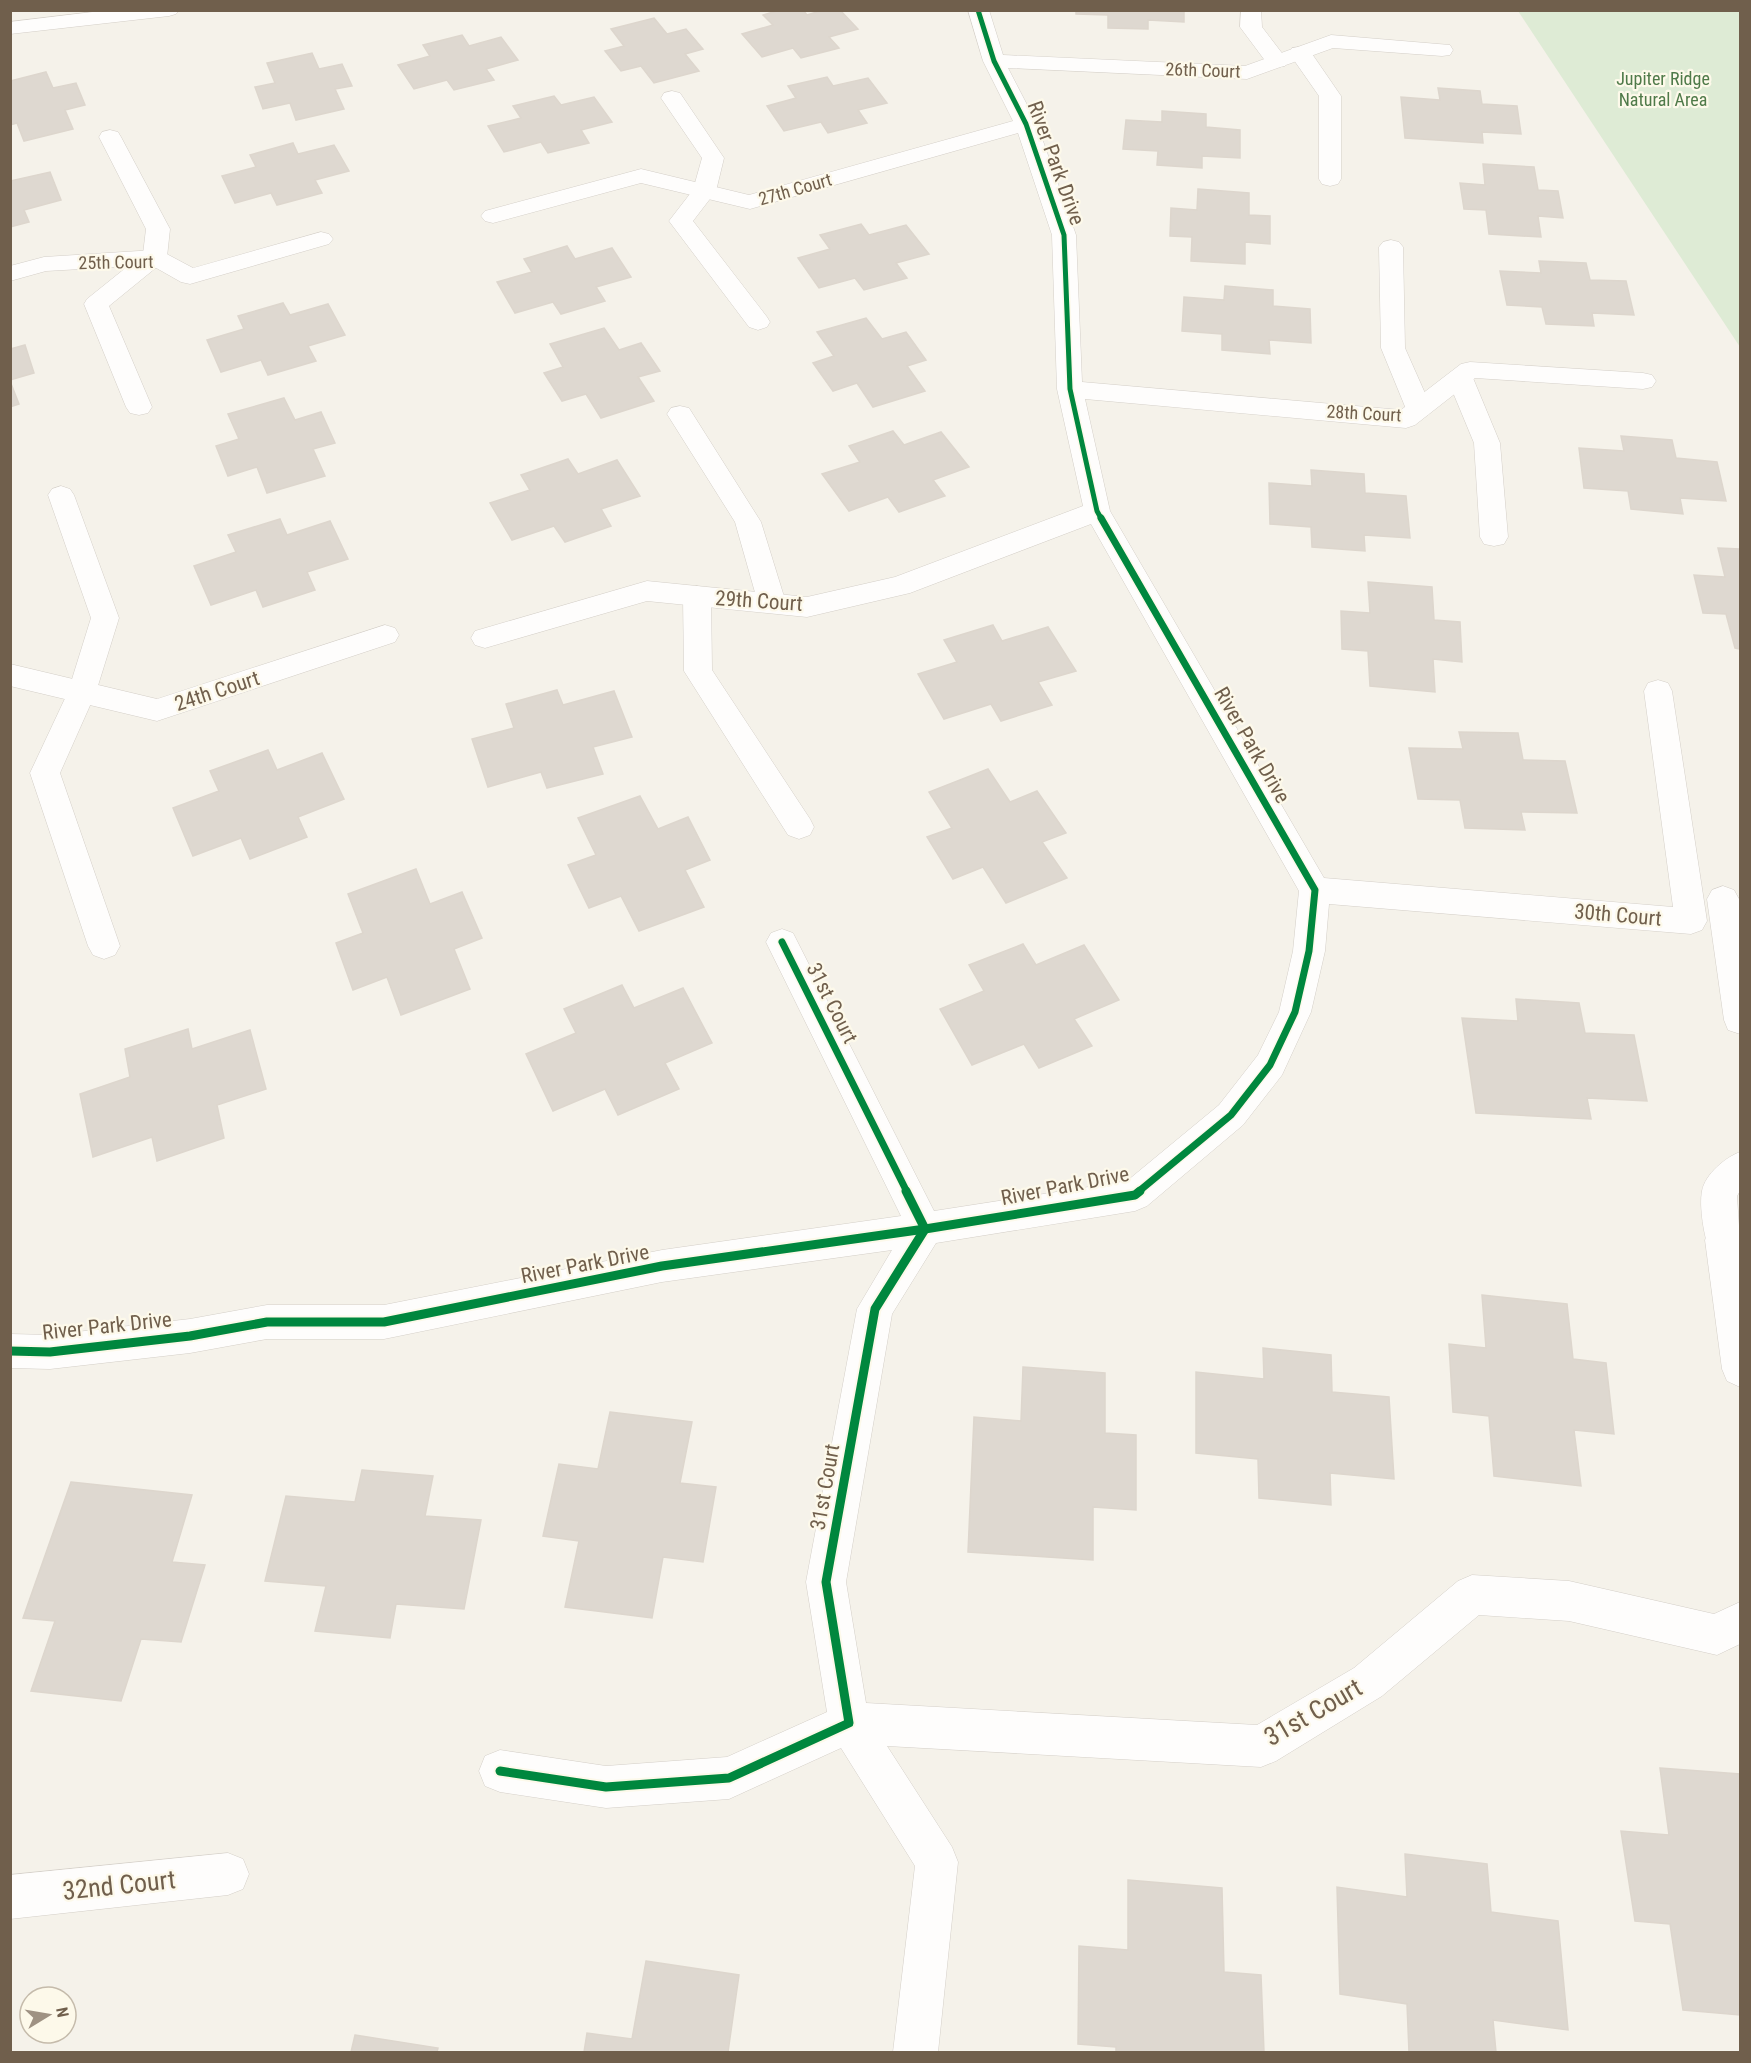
<svg xmlns="http://www.w3.org/2000/svg" width="1751" height="2063" font-family="'Roboto Condensed',sans-serif">
	<rect width="100%" height="100%" fill="#f5f2ea"/>
	<polygon fill="#deebd5" points="1518,11 1740,11 1740,347"/>
	<g fill="#ded8d0" stroke="#ddd6cd" stroke-width="1.5">
		<polygon points="780,10 803,10 807,15 823,10 840,10 858,29 829,37 839,48 801,58 793,48 762,57 742,34 773,25 763,15"/>
		<polygon points="1076,10 1184,10 1184,22 1148,20 1148,29 1108,28 1108,15 1076,14"/>
		<polygon points="654,18 667,34 686,29 703,49 685,54 699,71 654,83 641,66 621,71 605,51 624,46 611,29"/>
		<polygon points="462,35 469,46 501,37 518,60 486,69 494,80 454,90 447,80 414,89 398,65 430,56 423,45"/>
		<polygon points="312,53 319,69 342,64 352,86 335,89 344,109 296,120 290,103 263,109 255,87 275,83 267,63"/>
		<polygon points="46,72 53,88 76,83 85,105 65,110 73,129 24,141 17,123 10,125 10,81"/>
		<polygon points="827,77 833,86 868,78 887,103 858,110 867,123 828,133 821,122 784,131 767,106 796,98 788,86"/>
		<polygon points="1438,88 1480,91 1482,104 1517,106 1521,134 1482,132 1483,143 1405,138 1401,97 1440,100"/>
		<polygon points="554,96 561,105 594,97 612,122 581,130 589,143 548,153 541,142 504,152 488,126 521,118 513,106"/>
		<polygon points="1162,111 1206,114 1206,127 1240,130 1240,158 1202,156 1202,168 1157,165 1158,151 1123,149 1126,120 1162,122"/>
		<polygon points="293,143 298,154 334,145 349,171 315,180 322,193 277,205 271,193 235,203 222,176 256,167 250,155"/>
		<polygon points="1483,164 1534,167 1538,190 1558,191 1563,218 1538,216 1541,237 1489,234 1486,210 1464,209 1460,183 1485,185"/>
		<polygon points="50,172 61,200 24,210 29,222 10,227 10,181"/>
		<polygon points="1198,189 1249,193 1249,215 1270,216 1270,244 1245,242 1245,264 1191,261 1192,237 1170,236 1171,208 1197,210"/>
		<polygon points="861,224 869,235 906,225 929,254 896,263 907,278 864,290 855,278 819,288 798,258 830,249 820,235"/>
		<polygon points="567,246 575,259 612,248 631,277 596,287 605,301 561,314 553,302 515,313 497,282 532,272 524,259"/>
		<polygon points="1539,261 1586,263 1590,280 1626,281 1634,315 1592,313 1594,326 1546,324 1542,307 1507,305 1500,271 1541,273"/>
		<polygon points="1225,286 1273,290 1273,306 1310,309 1311,343 1269,340 1270,354 1222,350 1222,334 1182,331 1184,297 1224,300"/>
		<polygon points="283,303 290,315 328,304 345,335 308,346 316,361 268,375 261,360 221,372 207,340 244,329 238,316"/>
		<polygon points="866,318 882,339 906,332 926,360 907,366 925,391 873,407 857,383 833,391 813,363 834,356 817,332"/>
		<polygon points="604,328 619,350 641,343 660,371 638,377 654,401 601,418 586,394 562,401 544,373 563,367 550,344"/>
		<polygon points="25,345 34,373 10,380 10,349"/>
		<polygon points="10,381 19,404 10,407"/>
		<polygon points="284,398 295,420 321,412 335,443 313,449 325,476 267,493 257,467 228,476 216,446 239,439 228,414"/>
		<polygon points="893,431 904,445 941,432 969,467 933,480 945,496 899,512 888,497 849,511 822,474 860,462 849,446"/>
		<polygon points="1621,436 1672,440 1676,458 1717,462 1726,501 1680,498 1683,514 1631,509 1628,491 1584,488 1579,448 1624,451"/>
		<polygon points="568,459 578,474 617,460 640,496 601,509 611,526 565,542 554,526 512,540 490,503 530,490 521,475"/>
		<polygon points="1311,470 1364,474 1365,493 1406,496 1410,538 1364,535 1365,551 1312,547 1311,527 1270,524 1269,483 1312,486"/>
		<polygon points="280,519 287,535 330,521 348,559 307,572 315,590 263,607 256,590 211,605 194,566 236,552 228,535"/>
		<polygon points="1718,548 1740,549 1740,649 1735,648 1726,614 1703,613 1694,575 1725,577"/>
		<polygon points="1368,582 1432,587 1434,620 1460,622 1462,662 1433,659 1435,692 1370,686 1368,651 1342,649 1341,611 1370,613"/>
		<polygon points="993,625 1002,641 1048,627 1076,671 1038,682 1052,705 1001,721 991,704 944,719 918,674 957,662 944,640"/>
		<polygon points="557,690 563,705 614,691 632,737 593,747 603,774 547,788 541,772 488,787 472,739 514,728 506,704"/>
		<polygon points="1459,732 1518,733 1523,760 1565,761 1577,813 1521,812 1525,830 1465,828 1460,800 1418,799 1409,748 1463,749"/>
		<polygon points="268,750 277,770 322,753 344,799 298,817 307,837 250,859 241,838 193,856 173,808 219,791 210,771"/>
		<polygon points="988,769 1010,802 1037,791 1066,833 1042,842 1067,878 1006,903 983,867 953,879 927,837 952,828 929,792"/>
		<polygon points="640,796 658,829 688,817 710,860 685,870 704,907 639,931 621,896 589,908 568,865 596,855 578,818"/>
		<polygon points="416,869 430,904 462,892 482,938 454,949 470,989 401,1015 387,977 353,990 336,943 363,933 348,894"/>
		<polygon points="1023,944 1036,965 1084,945 1119,1000 1074,1019 1092,1046 1039,1068 1024,1044 972,1065 940,1009 984,991 969,965"/>
		<polygon points="622,985 634,1008 683,988 712,1043 665,1063 679,1089 618,1115 605,1089 553,1111 526,1054 576,1033 564,1009"/>
		<polygon points="1516,999 1579,1003 1585,1033 1634,1035 1647,1101 1587,1098 1591,1119 1476,1113 1462,1018 1518,1021"/>
		<polygon points="188,1029 192,1049 250,1030 266,1089 217,1105 224,1138 157,1161 152,1137 93,1157 80,1094 130,1077 125,1049"/>
		<polygon points="1482,1295 1567,1304 1573,1359 1606,1363 1614,1434 1574,1430 1581,1486 1494,1476 1489,1416 1453,1412 1449,1344 1486,1348"/>
		<polygon points="1263,1348 1331,1355 1332,1392 1389,1397 1394,1479 1330,1473 1331,1505 1259,1498 1258,1459 1196,1453 1196,1372 1264,1379"/>
		<polygon points="1023,1367 1105,1373 1105,1433 1136,1435 1136,1510 1093,1507 1093,1560 968,1552 974,1417 1021,1421"/>
		<polygon points="610,1412 692,1422 680,1483 716,1487 703,1562 663,1557 652,1618 565,1607 579,1541 543,1536 559,1464 598,1469"/>
		<polygon points="362,1470 433,1476 425,1516 481,1520 464,1609 396,1604 390,1638 315,1631 326,1586 265,1581 286,1496 355,1502"/>
		<polygon points="71,1482 192,1495 172,1562 205,1565 181,1642 141,1639 121,1701 31,1691 55,1621 23,1618"/>
		<polygon points="1660,1768 1740,1774 1740,2015 1683,2010 1670,1924 1635,1921 1621,1831 1669,1835"/>
		<polygon points="1405,1854 1487,1864 1491,1912 1558,1921 1568,2030 1493,2020 1496,2052 1409,2052 1407,2004 1340,1994 1337,1887 1407,1897"/>
		<polygon points="1128,1880 1222,1888 1224,1972 1261,1975 1264,2052 1116,2052 1116,2047 1078,2044 1079,1946 1128,1950"/>
		<polygon points="646,1961 739,1975 728,2052 584,2052 587,2033 632,2039"/>
		<polygon points="355,2035 438,2048 437,2052 351,2052"/>
	</g>
	<g fill="none" stroke-linecap="round" stroke-linejoin="round">
		<g stroke="#d4cfc8" stroke-width="1">
			<g id="service">
				<polygon points="1241,10 1261,10 1262,27 1288,61 1285,66 1277,67 1269,66 1240,27"/>
				<polygon points="1300,47 1308,48 1341,96 1341,179 1338,184 1330,186 1322,184 1319,179 1319,96 1289,53 1292,48"/>
				<polygon points="672,91 680,93 724,158 716,191 693,221 767,317 770,322 767,327 758,330 749,327 669,221 693,190 702,158 661,98 664,93"/>
				<polygon points="110,130 118,132 121,137 170,229 167,257 163,262 109,306 152,407 148,413 139,415 130,413 126,407 84,304 87,299 143,254 146,229 99,137 102,132"/>
				<polygon points="1391,240 1399,242 1403,247 1405,348 1432,409 1428,415 1419,417 1410,415 1406,409 1381,348 1379,247 1383,242"/>
				<polygon points="1460,370 1469,372 1473,378 1500,443 1508,537 1504,544 1494,546 1484,544 1480,537 1474,443 1447,378 1451,372"/>
				<polygon points="680,406 689,408 761,522 786,603 782,610 772,613 762,610 758,603 735,522 667,414 671,408"/>
				<polygon points="61,486 70,489 74,495 119,618 96,692 60,773 120,946 115,955 104,959 93,955 88,946 30,773 68,692 91,618 48,495 52,489"/>
				<polygon points="697,586 707,589 711,596 712,670 810,819 814,827 810,835 799,839 788,835 684,671 683,596 687,589"/>
				<polygon points="1723,886 1734,890 1739,899 1740,911 1740,1034 1728,1030 1724,1020 1707,899 1712,890"/>
				<path d="M1740,1152V1191L1737,1196L1740,1241L1736,1251L1723,1256L1710,1251C1704,1238 1699,1206 1702,1191C1705,1174 1726,1157 1740,1152Z"/>
			</g>
		</g>
		<g stroke="#d4cfc8" stroke-width="1">
			<g id="minor">
				<polygon points="109,10 179,10 176,14 169,16 10,34 10,22"/>
				<polygon points="968,10 989,10 1003,55 1245,66 1331,35 1450,45 1453,50 1450,55 1442,56 1333,48 1247,79 1008,68 1037,124 1076,235 1082,382 1401,410 1461,364 1470,362 1643,373 1652,375 1656,381 1652,387 1643,389 1475,378 1415,425 1406,428 1085,399 1110,511 1324,878 1673,907 1644,691 1648,683 1658,680 1668,683 1672,691 1707,921 1702,930 1691,934 1329,904 1325,951 1311,1012 1282,1075 1243,1125 1147,1206 1135,1211 936,1243 892,1314 846,1582 866,1703 1257,1725 1354,1668 1458,1581 1472,1575 1569,1581 1714,1614 1740,1602 1740,1644 1717,1655 1569,1621 1479,1615 1382,1696 1276,1761 1261,1767 887,1746 952,1847 958,1862 938,2052 893,2052 915,1866 841,1748 729,1799 606,1808 500,1792 485,1786 479,1771 485,1756 500,1750 606,1766 727,1757 827,1712 806,1582 857,1309 892,1250 662,1282 384,1339 267,1339 190,1353 50,1369 10,1368 10,1334 50,1335 190,1319 267,1305 384,1305 662,1250 901,1216 766,942 771,933 782,929 793,933 934,1211 1127,1181 1219,1105 1258,1055 1279,1012 1293,951 1299,891 1091,524 910,593 807,617 647,601 485,648 475,645 471,638 475,631 647,581 807,597 895,577 1083,506 1057,389 1052,235 1018,133 750,209 641,183 493,223 485,221 481,216 485,211 641,169 749,195 1013,121 983,61"/>
				<polygon points="321,232 329,234 333,239 329,244 190,284 181,282 151,265 46,271 10,281 10,266 44,257 155,250 163,252 193,268"/>
				<polygon points="385,625 395,628 399,635 395,642 157,721 10,686 10,664 157,699"/>
				<polygon points="1723,1224 1736,1229 1740,1239 1740,1387 1727,1381 1722,1369 1705,1240 1710,1229"/>
				<polygon points="228,1853 243,1859 249,1874 243,1889 228,1895 10,1919 10,1875"/>
			</g>
		</g>
		<use href="#service" fill="#fefdfc" fill-rule="evenodd"/>
		<use href="#minor" fill="#fefdfc" fill-rule="evenodd"/>
		<g stroke="#fdf9ea" stroke-width="8">
			<polyline id="cycleway-far2" points="978,10 994,61 1026,124 1064,235 1070,389 1097,511 1102,520"/>
		</g>
		<g stroke="#fdf9ea" stroke-width="10">
			<g id="cycleway-far1">
				<polyline points="1101,518 1315,890 1309,951 1295,1012 1270,1065 1231,1115 1138,1192"/>
				<polyline points="782,942 907,1192"/>
			</g>
		</g>
		<g stroke="#fdf9ea" stroke-width="13">
			<g id="cycleway">
				<polyline points="10,1351 50,1352 190,1336 267,1322 384,1322 662,1266 925,1229 1135,1195 1140,1191"/>
				<polyline points="500,1771 606,1787 729,1778 849,1723 826,1582 875,1309 925,1229 906,1191"/>
			</g>
		</g>
		<use href="#cycleway-far2" stroke="#00873e" stroke-width="5"/>
		<use href="#cycleway-far1" stroke="#00873e" stroke-width="7"/>
		<use href="#cycleway" stroke="#00873e" stroke-width="9"/>
	</g>
	<g text-anchor="middle" dominant-baseline="central" stroke-width="4.5" stroke-linejoin="round" paint-order="stroke">
		<g font-size="18" fill="#705f4c" stroke="#fdf9ea">
			<text transform="translate(1203 70) rotate(2)">26th Court</text>
			<text transform="translate(795 189) rotate(-16)">27th Court</text>
			<text transform="translate(116 262) rotate(-1)">25th Court</text>
			<text transform="translate(1364 413) rotate(3)">28th Court</text>
		</g>
		<g font-size="18" fill="#4f7a49" stroke="#fdf9ea">
			<text x="1663" y="78">Jupiter Ridge<tspan x="1663" dy="21">Natural Area</tspan></text>
		</g>
		<g font-size="21" fill="#705f4c" stroke="#fdf9ea">
			<text transform="translate(1056 163) rotate(70)">River Park Drive</text>
			<text transform="translate(759 601) rotate(4)">29th Court</text>
			<text transform="translate(217 691) rotate(-18)">24th Court</text>
			<text transform="translate(1252 745) rotate(60)">River Park Drive</text>
			<text transform="translate(1618 915) rotate(5)">30th Court</text>
			<text transform="translate(832 1003) rotate(63)">31st Court</text>
			<text transform="translate(1065 1186) rotate(-11)">River Park Drive</text>
			<text transform="translate(585 1264) rotate(-11)">River Park Drive</text>
			<text transform="translate(107 1326) rotate(-6)">River Park Drive</text>
			<text transform="translate(825 1487) rotate(-80)">31st Court</text>
		</g>
		<g font-size="26" fill="#705f4c" stroke="#fdf9ea">
			<text transform="translate(1313 1712) rotate(-30)">31st Court</text>
			<text transform="translate(119 1885) rotate(-6)">32nd Court</text>
		</g>
	</g>
	<rect width="1751" height="2063" fill="none" stroke="#705f4c" stroke-width="24"/>
	<g transform="translate(48 2015) rotate(79)"><circle r="28" fill="#fdf9ea" stroke="#c5bbab" stroke-width="1.5"/>
	<path d="M0-4.5L10 22L0 15L-10 22Z" fill="#9f9283"/>
	<text y="-9" font-size="16" font-weight="bold" text-anchor="middle" fill="#705f4c">N</text>
	</g>
</svg>
